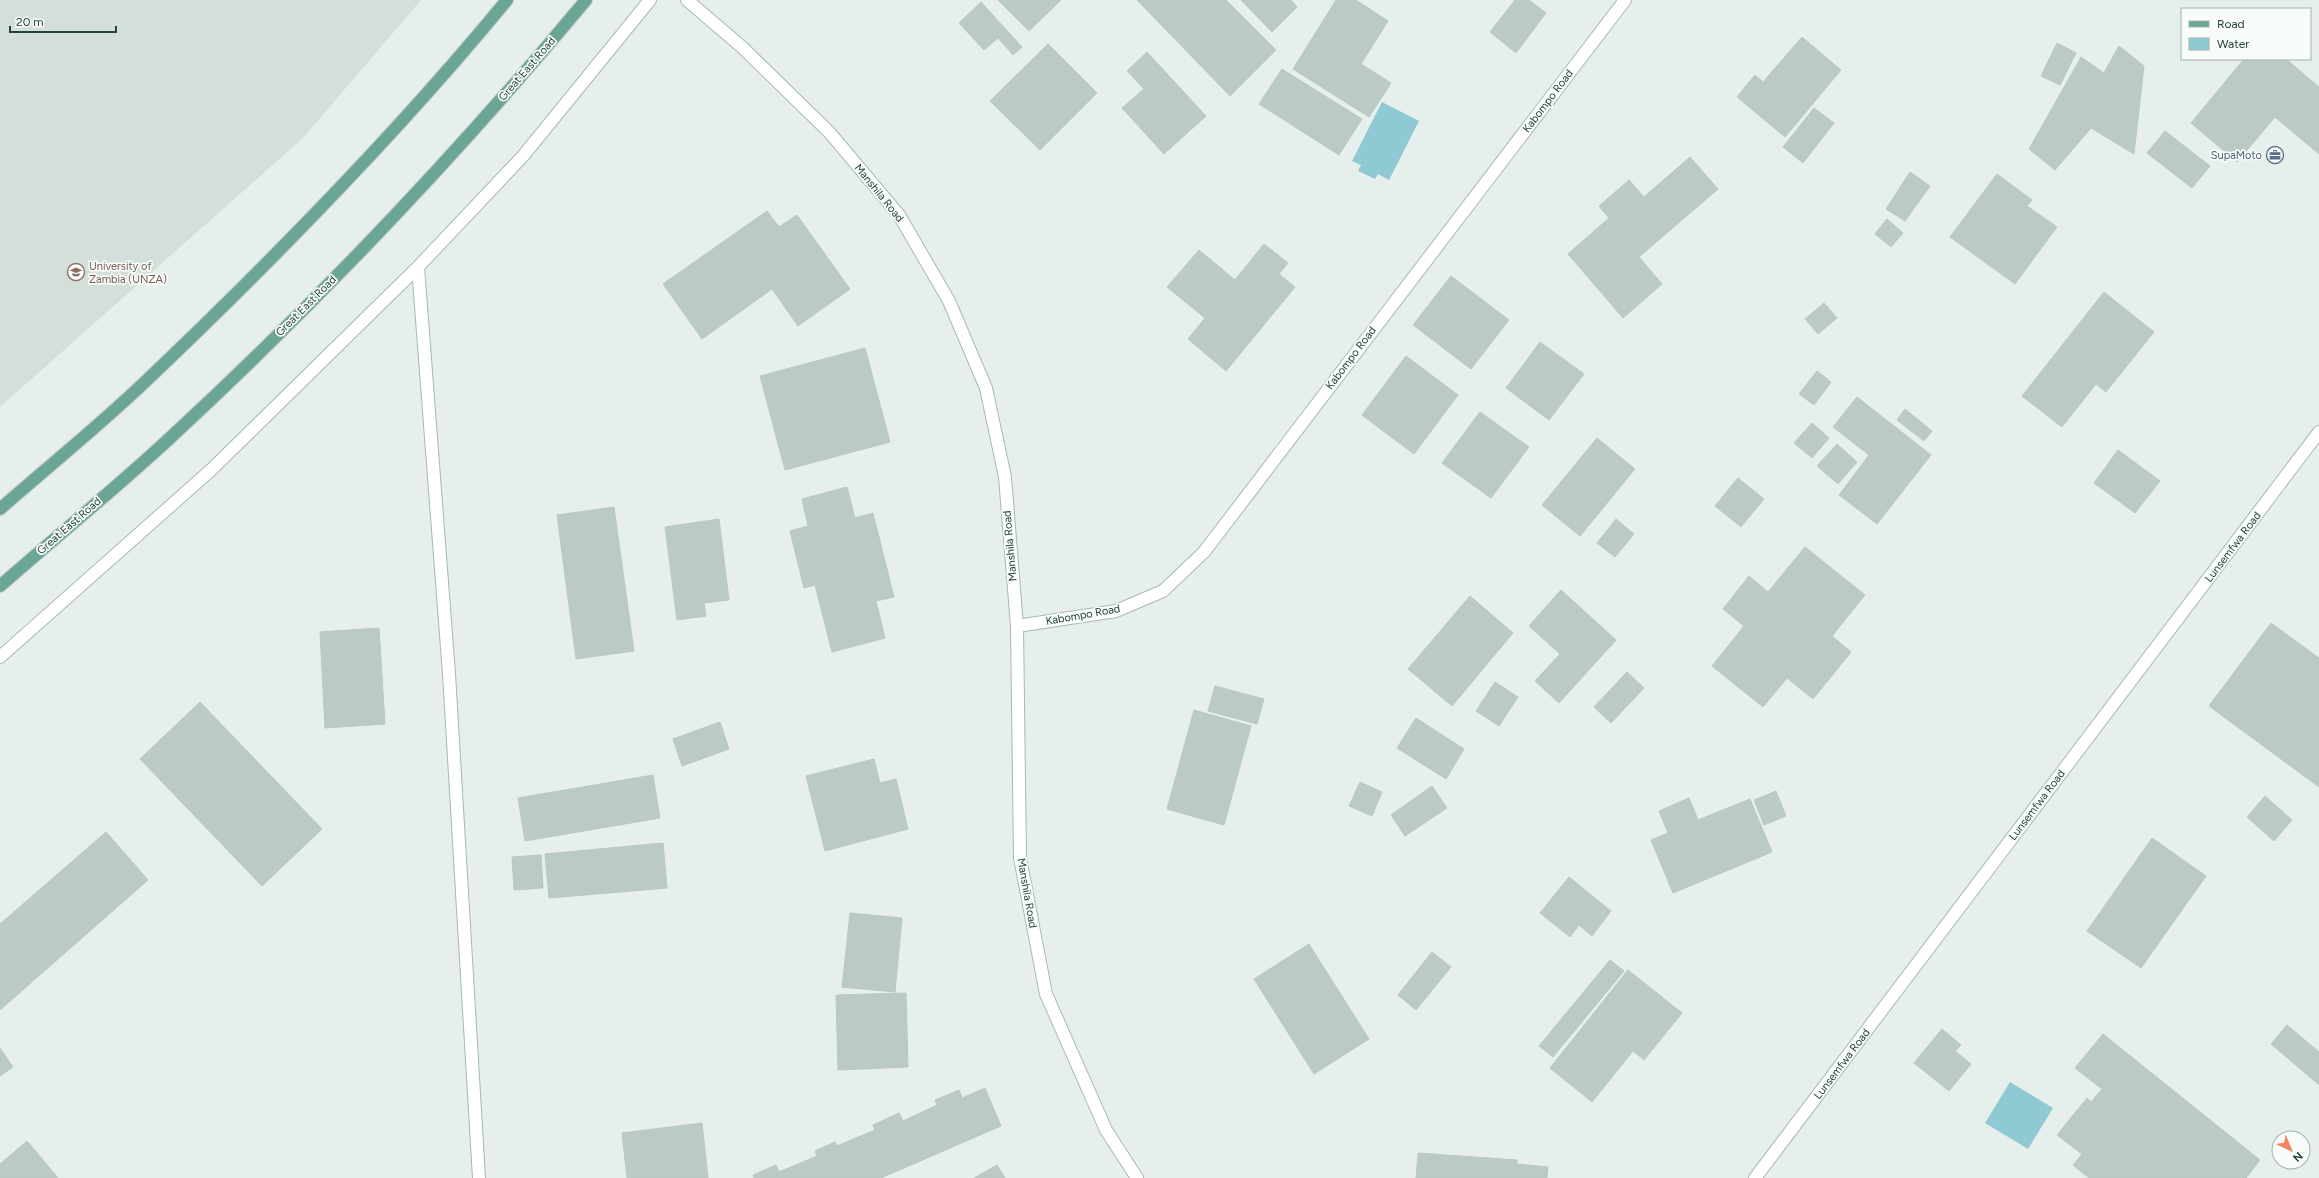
<svg xmlns="http://www.w3.org/2000/svg" width="2319" height="1178" font-family="Figtree,sans-serif">
	<rect width="100%" height="100%" fill="#e6efeb"/>
	<polygon fill="#d4dfda" points="0,0 421,0 304,137 0,407"/>
	<g fill="#8ec9d4">
		<polygon points="1382,102 1419,121 1389,180 1378,174 1375,179 1358,171 1361,165 1352,161"/>
		<polygon points="2010,1082 2053,1108 2028,1149 1985,1123"/>
	</g>
	<g fill="#bbcac4" stroke="#b8c9c2" fill-rule="evenodd">
		<polygon points="998,0 1061,0 1029,31"/>
		<polygon points="1137,0 1226,0 1276,50 1230,96"/>
		<polygon points="1241,0 1291,0 1297,7 1272,32"/>
		<polygon points="1336,0 1356,0 1388,21 1361,64 1391,83 1369,117 1293,69"/>
		<polygon points="1515,0 1529,0 1546,13 1516,53 1490,32"/>
		<polygon points="981,2 1022,47 1013,55 998,38 984,50 959,23"/>
		<polygon points="1802,37 1841,70 1785,137 1737,97 1755,75 1763,82"/>
		<polygon points="2057,43 2076,53 2060,85 2041,76"/>
		<polygon points="1048,44 1097,93 1040,150 990,101"/>
		<polygon points="2119,46 2144,66 2134,154 2091,128 2055,170 2029,149 2081,57 2104,73"/>
		<polygon points="1147,52 1206,116 1164,154 1122,108 1144,89 1127,71"/>
		<polygon points="2244,59 2286,59 2319,87 2319,154 2275,117 2237,162 2191,123"/>
		<polygon points="1282,69 1362,119 1339,155 1259,104"/>
		<polygon points="1814,108 1834,123 1803,163 1783,147"/>
		<polygon points="2165,131 2210,166 2192,188 2147,153"/>
		<polygon points="1690,157 1718,189 1639,257 1662,284 1623,318 1568,254 1609,218 1599,206 1629,180 1644,197"/>
		<polygon points="1910,172 1930,186 1905,221 1886,209"/>
		<polygon points="1997,174 2032,200 2027,206 2057,227 2015,284 1950,237"/>
		<polygon points="767,211 779,227 797,215 850,289 798,326 772,289 702,339 663,284"/>
		<polygon points="1887,219 1903,233 1891,247 1875,234"/>
		<polygon points="1264,244 1288,263 1279,274 1295,287 1226,371 1188,339 1205,318 1167,287 1199,250 1235,280"/>
		<polygon points="1451,276 1509,320 1471,369 1413,325"/>
		<polygon points="2104,292 2154,332 2106,392 2096,384 2062,427 2022,396"/>
		<polygon points="1824,303 1837,318 1818,334 1805,319"/>
		<polygon points="1540,342 1584,374 1549,420 1506,388"/>
		<polygon points="865,348 890,442 785,470 760,376"/>
		<polygon points="1406,356 1458,395 1414,454 1362,415"/>
		<polygon points="1817,371 1831,382 1814,405 1799,394"/>
		<polygon points="1857,397 1931,455 1877,524 1839,495 1869,455 1833,427"/>
		<polygon points="1905,409 1932,431 1924,441 1897,420"/>
		<polygon points="1480,412 1529,447 1491,498 1442,463"/>
		<polygon points="1812,423 1829,438 1812,458 1794,443"/>
		<polygon points="1597,438 1635,469 1580,536 1542,505"/>
		<polygon points="1837,444 1857,462 1838,484 1817,466"/>
		<polygon points="2118,450 2160,481 2135,513 2094,483"/>
		<polygon points="1738,478 1764,499 1741,527 1715,506"/>
		<polygon points="847,487 855,518 873,513 894,597 876,601 885,638 832,652 815,585 804,588 790,531 808,526 802,499"/>
		<polygon points="614,507 634,651 576,659 557,515"/>
		<polygon points="719,519 729,600 704,603 706,616 677,620 665,527"/>
		<polygon points="1616,519 1634,534 1615,557 1597,543"/>
		<polygon points="1805,547 1865,595 1832,636 1851,652 1813,699 1787,678 1763,707 1712,666 1744,626 1723,609 1749,576 1768,592"/>
		<polygon points="1561,590 1616,640 1559,703 1535,681 1560,654 1529,626"/>
		<polygon points="1470,596 1513,633 1452,706 1408,669"/>
		<polygon points="2271,623 2319,658 2319,787 2209,706"/>
		<polygon points="379,628 385,724 325,728 320,632"/>
		<polygon points="1627,672 1644,688 1611,723 1594,707"/>
		<polygon points="1495,682 1518,697 1499,726 1476,711"/>
		<polygon points="1215,686 1264,699 1257,724 1208,711"/>
		<polygon points="200,702 322,829 262,886 140,759"/>
		<polygon points="1194,710 1251,726 1224,825 1167,809"/>
		<polygon points="1416,718 1464,749 1446,779 1397,748"/>
		<polygon points="720,722 729,749 682,766 673,739"/>
		<polygon points="874,759 880,783 896,779 908,829 825,851 806,776"/>
		<polygon points="653,775 660,818 525,841 518,798"/>
		<polygon points="1360,782 1382,792 1372,816 1349,806"/>
		<polygon points="1432,786 1447,808 1405,836 1391,815"/>
		<polygon points="1776,791 1786,816 1764,825 1754,800"/>
		<polygon points="2265,796 2292,820 2274,841 2247,817"/>
		<polygon points="1689,798 1698,820 1750,799 1772,852 1673,893 1651,840 1668,833 1659,811"/>
		<polygon points="106,832 148,880 0,1010 0,924"/>
		<polygon points="2152,838 2206,876 2141,968 2087,931"/>
		<polygon points="663,843 667,888 549,898 545,854"/>
		<polygon points="541,855 543,888 514,890 512,857"/>
		<polygon points="1569,877 1611,911 1592,936 1579,925 1570,937 1540,913"/>
		<polygon points="850,913 902,918 895,992 842,987"/>
		<polygon points="1309,944 1369,1039 1314,1074 1254,979"/>
		<polygon points="1432,952 1451,967 1416,1010 1398,995"/>
		<polygon points="1610,960 1624,971 1553,1057 1539,1046"/>
		<polygon points="1628,970 1682,1013 1644,1060 1633,1051 1592,1102 1550,1068"/>
		<path d="M906,993L908,1067L838,1070L836,995ZM858,1031H887V1048H858Z"/>
		<polygon points="2287,1025 2319,1052 2319,1085 2271,1044"/>
		<polygon points="1942,1029 1961,1045 1955,1051 1971,1064 1949,1091 1914,1063"/>
		<rect x="858" y="1031" width="29" height="17"/>
		<polygon points="2103,1034 2260,1160 2246,1178 2089,1178 2073,1165 2082,1154 2057,1135 2087,1098 2091,1102 2102,1089 2075,1068"/>
		<polygon points="0,1048 13,1067 0,1076"/>
		<polygon points="985,1088 1001,1126 881,1178 754,1178 753,1175 776,1165 779,1172 817,1156 815,1151 835,1142 837,1146 875,1130 873,1125 899,1113 903,1121 937,1105 935,1100 959,1090 962,1098"/>
		<polygon points="702,1123 708,1178 627,1178 622,1133"/>
		<polygon points="27,1141 58,1178 0,1178 0,1164"/>
		<polygon points="1418,1153 1517,1160 1517,1164 1548,1167 1547,1178 1416,1178"/>
		<polygon points="997,1165 1005,1178 974,1178"/>
	</g>
	<g fill="none" stroke-linecap="round" stroke-linejoin="round">
		<g stroke="#a8b8b2" stroke-width="14">
			<g id="minor">
				<polyline points="687,0 743,48 830,133 899,215 949,301 986,388 1005,477 1017,626 1020,858 1046,994 1106,1130 1137,1178"/>
				<polyline points="418,267 449,674 479,1178"/>
				<polyline points="1017,626 1116,611 1163,591 1204,552 1625,0"/>
				<polyline points="0,657 211,470 418,267 523,156 650,0"/>
				<polyline points="1755,1178 2319,432"/>
			</g>
		</g>
		<g stroke="#c2cac8" stroke-width="14">
			<g id="major">
				<path d="M0,509C49,466 100,425 147,380C273,260 396,135 507,0"/>
				<path d="M0,586C57,536 115,489 170,438C318,301 457,155 586,0"/>
			</g>
		</g>
		<use href="#minor" stroke="#fff" stroke-width="12"/>
		<use href="#major" stroke="#6aa596" stroke-width="12"/>
	</g>
	<defs>
		<g id="office-ring" transform="scale(0.9)"><circle r="9.5" fill="#f7fbf9" stroke="#5c6f8a" stroke-width="1.5"/><path d="M-6-3h4V-5.5h4V-3h4V5H-6ZM-1-4.5V-3h2v-1.5ZM-6 0V1H6V0Z" fill="#5c6f8a"/></g>
		<g id="university-ring" transform="scale(0.9)"><circle r="9.5" fill="#f7fbf9" stroke="#8d6e63" stroke-width="1.5"/><path d="M0-5L7-2L0 1L-7-2ZM-4 1L0 2.5L4 1V4Q0 6-4 4Z" fill="#8d6e63"/></g>
	</defs>
	<g fill-rule="evenodd">
		<use href="#office-ring" x="2275" y="155"/>
		<use href="#university-ring" x="76" y="272"/>
	</g>
	<g text-anchor="middle" dominant-baseline="central" stroke-width="3.5" stroke-linejoin="round" paint-order="stroke">
		<g font-size="11" fill="#24423a" stroke="#f7fbf9">
			<text transform="translate(527 69) rotate(-49)">Great East Road</text>
			<text transform="translate(1548 101) rotate(-53)">Kabompo Road</text>
			<text transform="translate(879 193) rotate(51)">Manshila Road</text>
			<text transform="translate(306 306) rotate(-45)">Great East Road</text>
			<text transform="translate(1351 358) rotate(-53)">Kabompo Road</text>
			<text transform="translate(69 526) rotate(-41)">Great East Road</text>
			<text transform="translate(1010 546) rotate(-95)">Manshila Road</text>
			<text transform="translate(2233 547) rotate(-53)">Lunsemfwa Road</text>
			<text transform="translate(1083 615) rotate(-10)">Kabompo Road</text>
			<text transform="translate(2037 805) rotate(-53)">Lunsemfwa Road</text>
			<text transform="translate(1027 893) rotate(80)">Manshila Road</text>
			<text transform="translate(1842 1064) rotate(-53)">Lunsemfwa Road</text>
		</g>
		<g font-size="11" fill="#4e5e75" stroke="#f7fbf9" text-anchor="end">
			<text x="2262" y="155">SupaMoto</text>
		</g>
		<g font-size="11" fill="#785e54" stroke="#f7fbf9" text-anchor="start">
			<text x="89" y="266">University of<tspan x="89" dy="13">Zambia (UNZA)</tspan></text>
		</g>
	</g>
	<rect x="2181" y="8" width="130" height="52" fill="#f7fbf9" stroke="#a3b1ad"/>
	<rect x="2189" y="21" width="20" height="6" fill="#6aa596" stroke="#a3b1ad"/>
	<text x="2217" y="28" font-size="12" fill="#24423a">Road</text>
	<rect x="2189" y="38" width="20" height="12" fill="#8ec9d4" stroke="#a3b1ad"/>
	<text x="2217" y="48" font-size="12" fill="#24423a">Water</text>
	<g transform="translate(2291 1150) rotate(136)"><circle r="19" fill="#f7fbf9" stroke="#a3b1ad"/>
	<path d="M0-3L7 15L0 10L-7 15Z" fill="#f4845f"/>
	<text y="-6" font-size="11" font-weight="bold" text-anchor="middle" fill="#24423a">N</text>
	</g>
	<path d="M10 26v6h106v-6" fill="none" stroke="#24423a" stroke-width="2"/>
	<text x="16" y="26" font-size="12" fill="#24423a" stroke="#f7fbf9" stroke-width="3" paint-order="stroke">20 m</text>
</svg>
